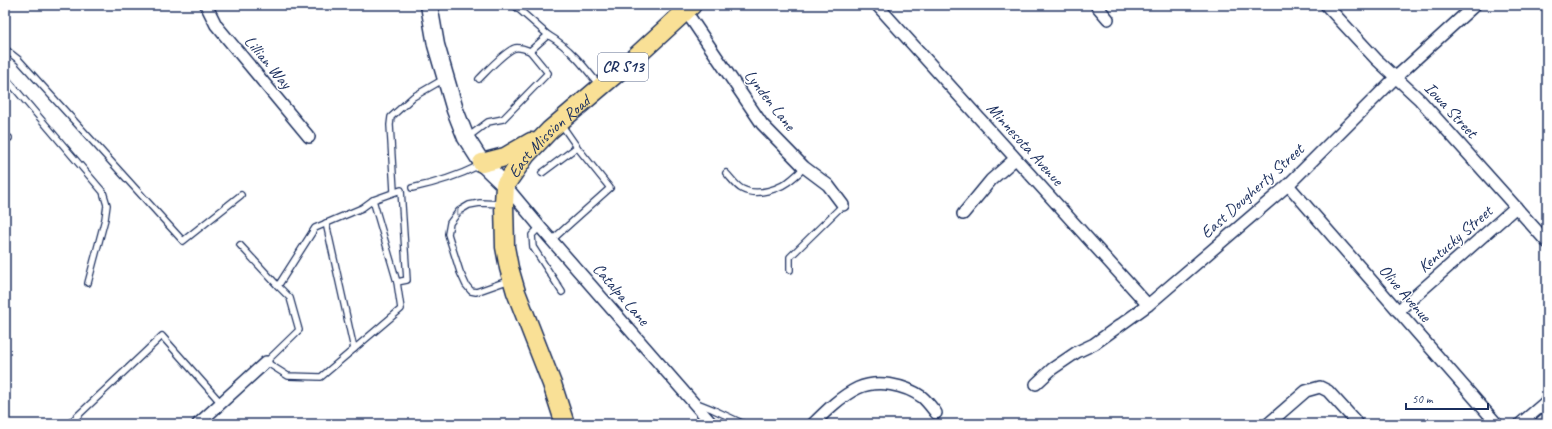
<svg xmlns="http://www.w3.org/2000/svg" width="1552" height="429" font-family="Caveat,sans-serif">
	<rect width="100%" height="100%" fill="#fff"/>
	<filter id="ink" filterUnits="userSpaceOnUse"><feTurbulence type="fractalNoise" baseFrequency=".025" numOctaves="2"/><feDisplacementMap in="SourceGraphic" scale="8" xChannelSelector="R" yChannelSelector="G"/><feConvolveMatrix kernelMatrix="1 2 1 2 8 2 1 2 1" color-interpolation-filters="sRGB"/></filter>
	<g filter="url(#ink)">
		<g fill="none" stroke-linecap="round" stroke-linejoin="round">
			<g stroke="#1b2f5e" stroke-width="8">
				<g id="lane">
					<polyline points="514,5 548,35"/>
					<polyline points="5,49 19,60 183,241 241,195"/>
					<polyline points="5,77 103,192 107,205 105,219 88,283"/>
					<path d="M479,79C487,71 505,51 515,48C520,47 525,49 530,51"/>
					<path d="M468,137L488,122L503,119L548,73L530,51L548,35C569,47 584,66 599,85"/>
					<polyline points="5,138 9,138"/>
					<polyline points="542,173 577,147 561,124"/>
					<path d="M726,173C731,178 736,186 742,189C757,197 781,189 793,178C797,175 801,171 804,167"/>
					<path d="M412,188C436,183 458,176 480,165"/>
					<polygon points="401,190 407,280 397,282 401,309 321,377 288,376 266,362 299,330 290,298 278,286 315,228 362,208 373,200"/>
					<polyline points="394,191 390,125 391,117 413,97 444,79"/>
					<polyline points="373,200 397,282"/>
					<polyline points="502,204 480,203 469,205 459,211 450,223 448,234 460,272 466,285 471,291 476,292 510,280"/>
					<polyline points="326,223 354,349"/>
					<polyline points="540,227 532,235 533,247 562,292"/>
					<polyline points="552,240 610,188 577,147"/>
					<polyline points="240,245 278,286"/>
					<polyline points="790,270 790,257 843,205"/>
					<polyline points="697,403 712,409 744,424"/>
					<polyline points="69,424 162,336 221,403"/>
				</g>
			</g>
			<g stroke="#1b2f5e" stroke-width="14">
				<g id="street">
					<polyline points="206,5 216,25 309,137"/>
					<polyline points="877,5 1148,305"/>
					<polyline points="1096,5 1108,19"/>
					<polyline points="1326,5 1376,59 1420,100 1547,242"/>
					<polyline points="683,7 762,124 804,167 828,185 843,205"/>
					<polyline points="505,185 540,227 712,424"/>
					<polyline points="1288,185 1497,424"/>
					<polyline points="963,214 991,180 1015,159"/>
					<polyline points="1398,311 1516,207"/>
					<polyline points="1036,384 1052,369 1077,352 1094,344 1148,305 1288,185 1395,78 1475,5"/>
					<polyline points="198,424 266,362"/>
					<path d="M813,424C826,411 841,396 858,388C878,379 905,385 922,397C927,401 932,408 936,413"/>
					<polyline points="1268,424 1306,391 1320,387 1328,391 1358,424"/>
					<polyline points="1520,424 1547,401"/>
				</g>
			</g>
			<g stroke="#1b2f5e" stroke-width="19">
				<polyline id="secondary" points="429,5 436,45 455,110 466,138 482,163 505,185"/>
			</g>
			<g stroke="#1b2f5e" stroke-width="21">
				<g id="primary">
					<polyline points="482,163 505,157 531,142"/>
					<path id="s1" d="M565,424L552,384L516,292L509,268L505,247L504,204L505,185L526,155L550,130L631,61L692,5"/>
				</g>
			</g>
			<use href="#lane" stroke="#fff" stroke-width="5.5"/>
			<use href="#street" stroke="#fff" stroke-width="11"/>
			<use href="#secondary" stroke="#fff" stroke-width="16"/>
			<use href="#primary" stroke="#f9e096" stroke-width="18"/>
		</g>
		<defs><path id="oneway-chevron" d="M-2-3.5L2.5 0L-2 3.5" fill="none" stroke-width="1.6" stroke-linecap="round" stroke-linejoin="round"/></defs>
		<use stroke="#8d97ae" href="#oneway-chevron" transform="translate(459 213) rotate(134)"/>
	</g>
	<g text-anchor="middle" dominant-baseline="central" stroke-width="3" stroke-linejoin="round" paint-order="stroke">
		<rect fill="#fff" stroke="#5f6d8e" stroke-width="1" x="598" y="53" width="50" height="28" rx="3"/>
		<g font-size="16" font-weight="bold" fill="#1b2f5e">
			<text x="623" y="67">CR S13</text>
		</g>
		<g font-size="17" fill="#1b2f5e" stroke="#fff">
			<text transform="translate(268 62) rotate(50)">Lillian Way</text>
			<text transform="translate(770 100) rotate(52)">Lynden Lane</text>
			<text transform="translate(1451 110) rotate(47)">Iowa Street</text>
			<text stroke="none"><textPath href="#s1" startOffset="315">East Mission Road</textPath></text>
			<text transform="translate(1025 144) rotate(48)">Minnesota Avenue</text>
			<text transform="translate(1252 191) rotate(-42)">East Dougherty Street</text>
			<text transform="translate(1455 239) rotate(-41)">Kentucky Street</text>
			<text transform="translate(1405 293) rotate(49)">Olive Avenue</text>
			<text transform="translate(621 294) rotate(49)">Catalpa Lane</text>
		</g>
	</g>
	<rect width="1552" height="429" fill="none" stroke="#fff" stroke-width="20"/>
	<rect x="10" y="10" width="1532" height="409" fill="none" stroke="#1b2f5e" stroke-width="1.5" filter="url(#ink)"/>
	<path d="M1406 403v6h82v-6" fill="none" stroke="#1b2f5e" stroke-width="2"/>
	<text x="1412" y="403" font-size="12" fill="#1b2f5e" stroke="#ffffff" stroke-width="3" paint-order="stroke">50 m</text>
</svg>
